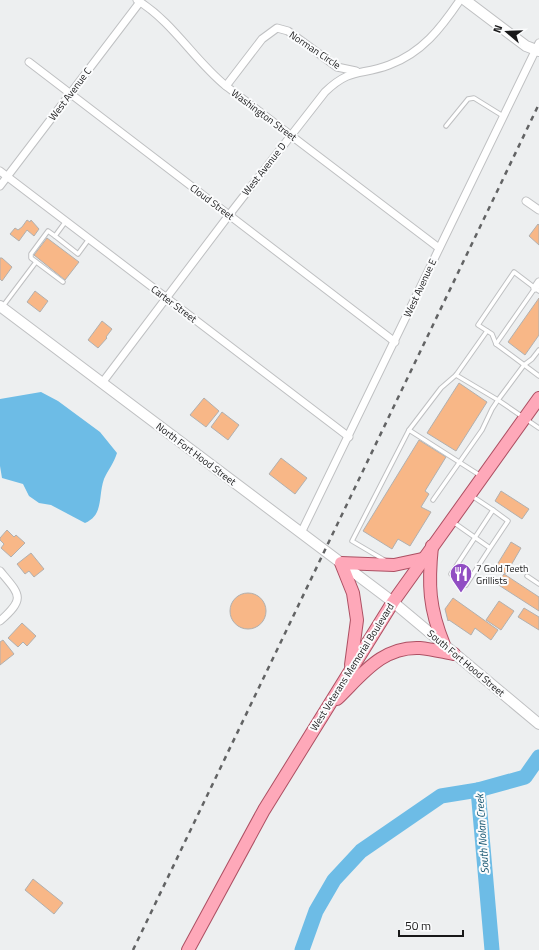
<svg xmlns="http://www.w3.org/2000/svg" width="539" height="950" font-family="'Titillium Web',sans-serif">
	<rect width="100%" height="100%" fill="#edeff0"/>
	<path fill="#6dbce6" d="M41,392L58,401L100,432L117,453C114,463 108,470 104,479C98,496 104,515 85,523L51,505L39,503L29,496L23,484L2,478L0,466V399Z"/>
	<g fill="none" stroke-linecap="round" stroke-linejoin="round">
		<g stroke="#6dbce6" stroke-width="15">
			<polyline points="478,790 492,950"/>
			<polyline points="302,950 316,911 334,880 361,851 441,796 478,790 525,777 539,757"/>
		</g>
	</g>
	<g fill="#f8b787" stroke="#b1b0af">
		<polygon points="27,220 30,222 31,220 39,229 34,236 27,230 19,241 10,234 15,228 18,230 22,227"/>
		<polygon points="538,224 539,225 539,245 529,236"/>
		<polygon points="47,238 79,262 65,280 34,255"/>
		<polygon points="0,258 2,258 12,267 2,281 0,279"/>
		<polygon points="35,291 48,301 40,312 27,302"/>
		<polygon points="539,298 539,335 525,355 508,342"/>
		<polygon points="102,321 112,329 106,337 107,338 98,348 88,340"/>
		<polygon points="459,383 487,402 456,451 427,433"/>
		<polygon points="204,398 219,411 206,427 190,415"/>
		<polygon points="222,412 239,425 228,440 211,427"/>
		<polygon points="419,440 446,457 425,491 429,494 421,507 431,512 410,546 398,539 392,549 363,531"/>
		<polygon points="281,458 307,478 295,494 269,474"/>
		<polygon points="501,491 529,509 522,519 495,501"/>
		<polygon points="7,530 14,537 16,535 25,543 11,557 1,548 4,544 0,540 0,538"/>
		<polygon points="511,542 521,548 506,574 495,568"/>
		<polygon points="31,553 44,569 34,577 29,571 25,574 17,564"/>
		<polygon points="504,574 539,597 539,611 497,584"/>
		<circle cx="248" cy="611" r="18"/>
		<polygon points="453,598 498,630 491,640 475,628 471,635 449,620 448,621 445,609"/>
		<polygon points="499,601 514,611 501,630 486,620"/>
		<polygon points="524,608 539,617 539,630 518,617"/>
		<polygon points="22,623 36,636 27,646 23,642 18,647 8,638"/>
		<polygon points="3,640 14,654 0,665 0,642"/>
		<polygon points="33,879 63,903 54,914 25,890"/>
	</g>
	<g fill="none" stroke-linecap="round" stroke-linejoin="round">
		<g stroke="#bfc0c2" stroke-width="5.5">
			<g id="lane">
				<polyline points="446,126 468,99 474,98 503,116"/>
				<polyline points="66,221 55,236 78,254 89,239"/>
				<polyline points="55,236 48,231 31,254 31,258 63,282"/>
				<polyline points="539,291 514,272 478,325 492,334 496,344 539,376"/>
				<polyline points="3,306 36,262"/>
				<polyline points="496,344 535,288"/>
				<polyline points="456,375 498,400 524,365 532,359 539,350"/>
				<polyline points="409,430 441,388 456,375 487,331"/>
				<polyline points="472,496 493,510"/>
				<polyline points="433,500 482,430 492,409 498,400 539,428"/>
				<polyline points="453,522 490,548 508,521 493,510 451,574 466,585 490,548"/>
				<polyline points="386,561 352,541 409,430 481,476"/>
				<polyline points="527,576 539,584"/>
			</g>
		</g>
		<g stroke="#bfc0c2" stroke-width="9">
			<g id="street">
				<path d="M137,0C173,22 194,60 226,86L439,248"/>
				<polyline points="29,62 395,342"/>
				<polyline points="226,86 262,39 277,28 288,31 337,67 356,71"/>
				<polyline points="0,171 349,437"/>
				<polyline points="0,186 140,2"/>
				<polyline points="526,201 539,210"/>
				<polyline points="535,288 539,282"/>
				<path d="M102,383L229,215L325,92C351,67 360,76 389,65C422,53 441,28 460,0"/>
				<polyline points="301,533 539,43"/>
				<path d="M0,571C20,595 26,598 0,621"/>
			</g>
		</g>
		<g stroke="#bfc0c2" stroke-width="12">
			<g id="secondary">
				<polyline points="465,0 526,46 539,51"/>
				<polyline points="0,306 393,602 539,724"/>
			</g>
		</g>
		<g stroke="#ad5063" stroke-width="14">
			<g id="primary">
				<path d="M432,546C428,585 429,608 444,645"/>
				<polyline points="351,665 357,620 353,593 341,563 394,565 422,559"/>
				<path d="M337,699C362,675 382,646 420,648C431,649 443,652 454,654"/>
				<polyline points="188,950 264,810 393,602 539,398"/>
			</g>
		</g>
		<use href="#lane" stroke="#fff" stroke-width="3.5"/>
		<use href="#street" stroke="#fff" stroke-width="7"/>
		<use href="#secondary" stroke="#fff" stroke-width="10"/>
		<use href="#primary" stroke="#fea8b9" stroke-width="12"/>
		<polyline stroke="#626364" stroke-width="2.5" stroke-dasharray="5 5" stroke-linecap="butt" points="133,950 539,104"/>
	</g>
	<defs>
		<g id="restaurant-pin" transform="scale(1.15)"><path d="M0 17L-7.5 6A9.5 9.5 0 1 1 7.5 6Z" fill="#914ec3" stroke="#fbfcfd"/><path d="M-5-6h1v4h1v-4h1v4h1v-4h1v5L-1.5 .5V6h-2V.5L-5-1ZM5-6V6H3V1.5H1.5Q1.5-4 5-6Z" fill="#fff"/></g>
	</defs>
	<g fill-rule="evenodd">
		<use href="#restaurant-pin" x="461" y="574"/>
	</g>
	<g text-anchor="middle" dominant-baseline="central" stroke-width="4" stroke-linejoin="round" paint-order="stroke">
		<g font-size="10" fill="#181819" stroke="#fbfcfd">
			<text transform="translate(315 50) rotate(34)">Norman Circle</text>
			<text transform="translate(70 94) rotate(-53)">West Avenue C</text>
			<text transform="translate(264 115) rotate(37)">Washington Street</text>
			<text transform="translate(264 169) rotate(-52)">West Avenue D</text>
			<text transform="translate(212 202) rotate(37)">Cloud Street</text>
			<text transform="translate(420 288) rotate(-65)">West Avenue E</text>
			<text transform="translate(174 304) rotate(37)">Carter Street</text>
			<text transform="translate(196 454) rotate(37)">North Fort Hood Street</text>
			<text transform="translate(466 663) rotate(40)">South Fort Hood Street</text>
			<text transform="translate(352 667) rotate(-58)">West Veterans Memorial Boulevard</text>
		</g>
		<g font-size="10" fill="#181819" stroke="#fbfcfd" text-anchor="start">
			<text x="476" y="568">7 Gold Teeth<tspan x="476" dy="12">Grillists</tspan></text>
		</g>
		<g font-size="11" font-style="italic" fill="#0d4f6b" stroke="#fbfcfd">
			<text transform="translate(482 834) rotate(-94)">South Nolan Creek</text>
		</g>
	</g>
	<g transform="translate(507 32) rotate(289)" stroke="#fbfcfd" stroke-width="3" paint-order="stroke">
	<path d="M0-3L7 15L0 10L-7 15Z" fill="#181819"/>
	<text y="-6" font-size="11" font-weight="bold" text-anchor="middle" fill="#181819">N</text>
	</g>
	<path d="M399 930v6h64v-6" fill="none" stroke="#181819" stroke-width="2"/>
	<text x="405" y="930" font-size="12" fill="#181819" stroke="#fbfcfd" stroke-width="3" paint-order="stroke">50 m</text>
</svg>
